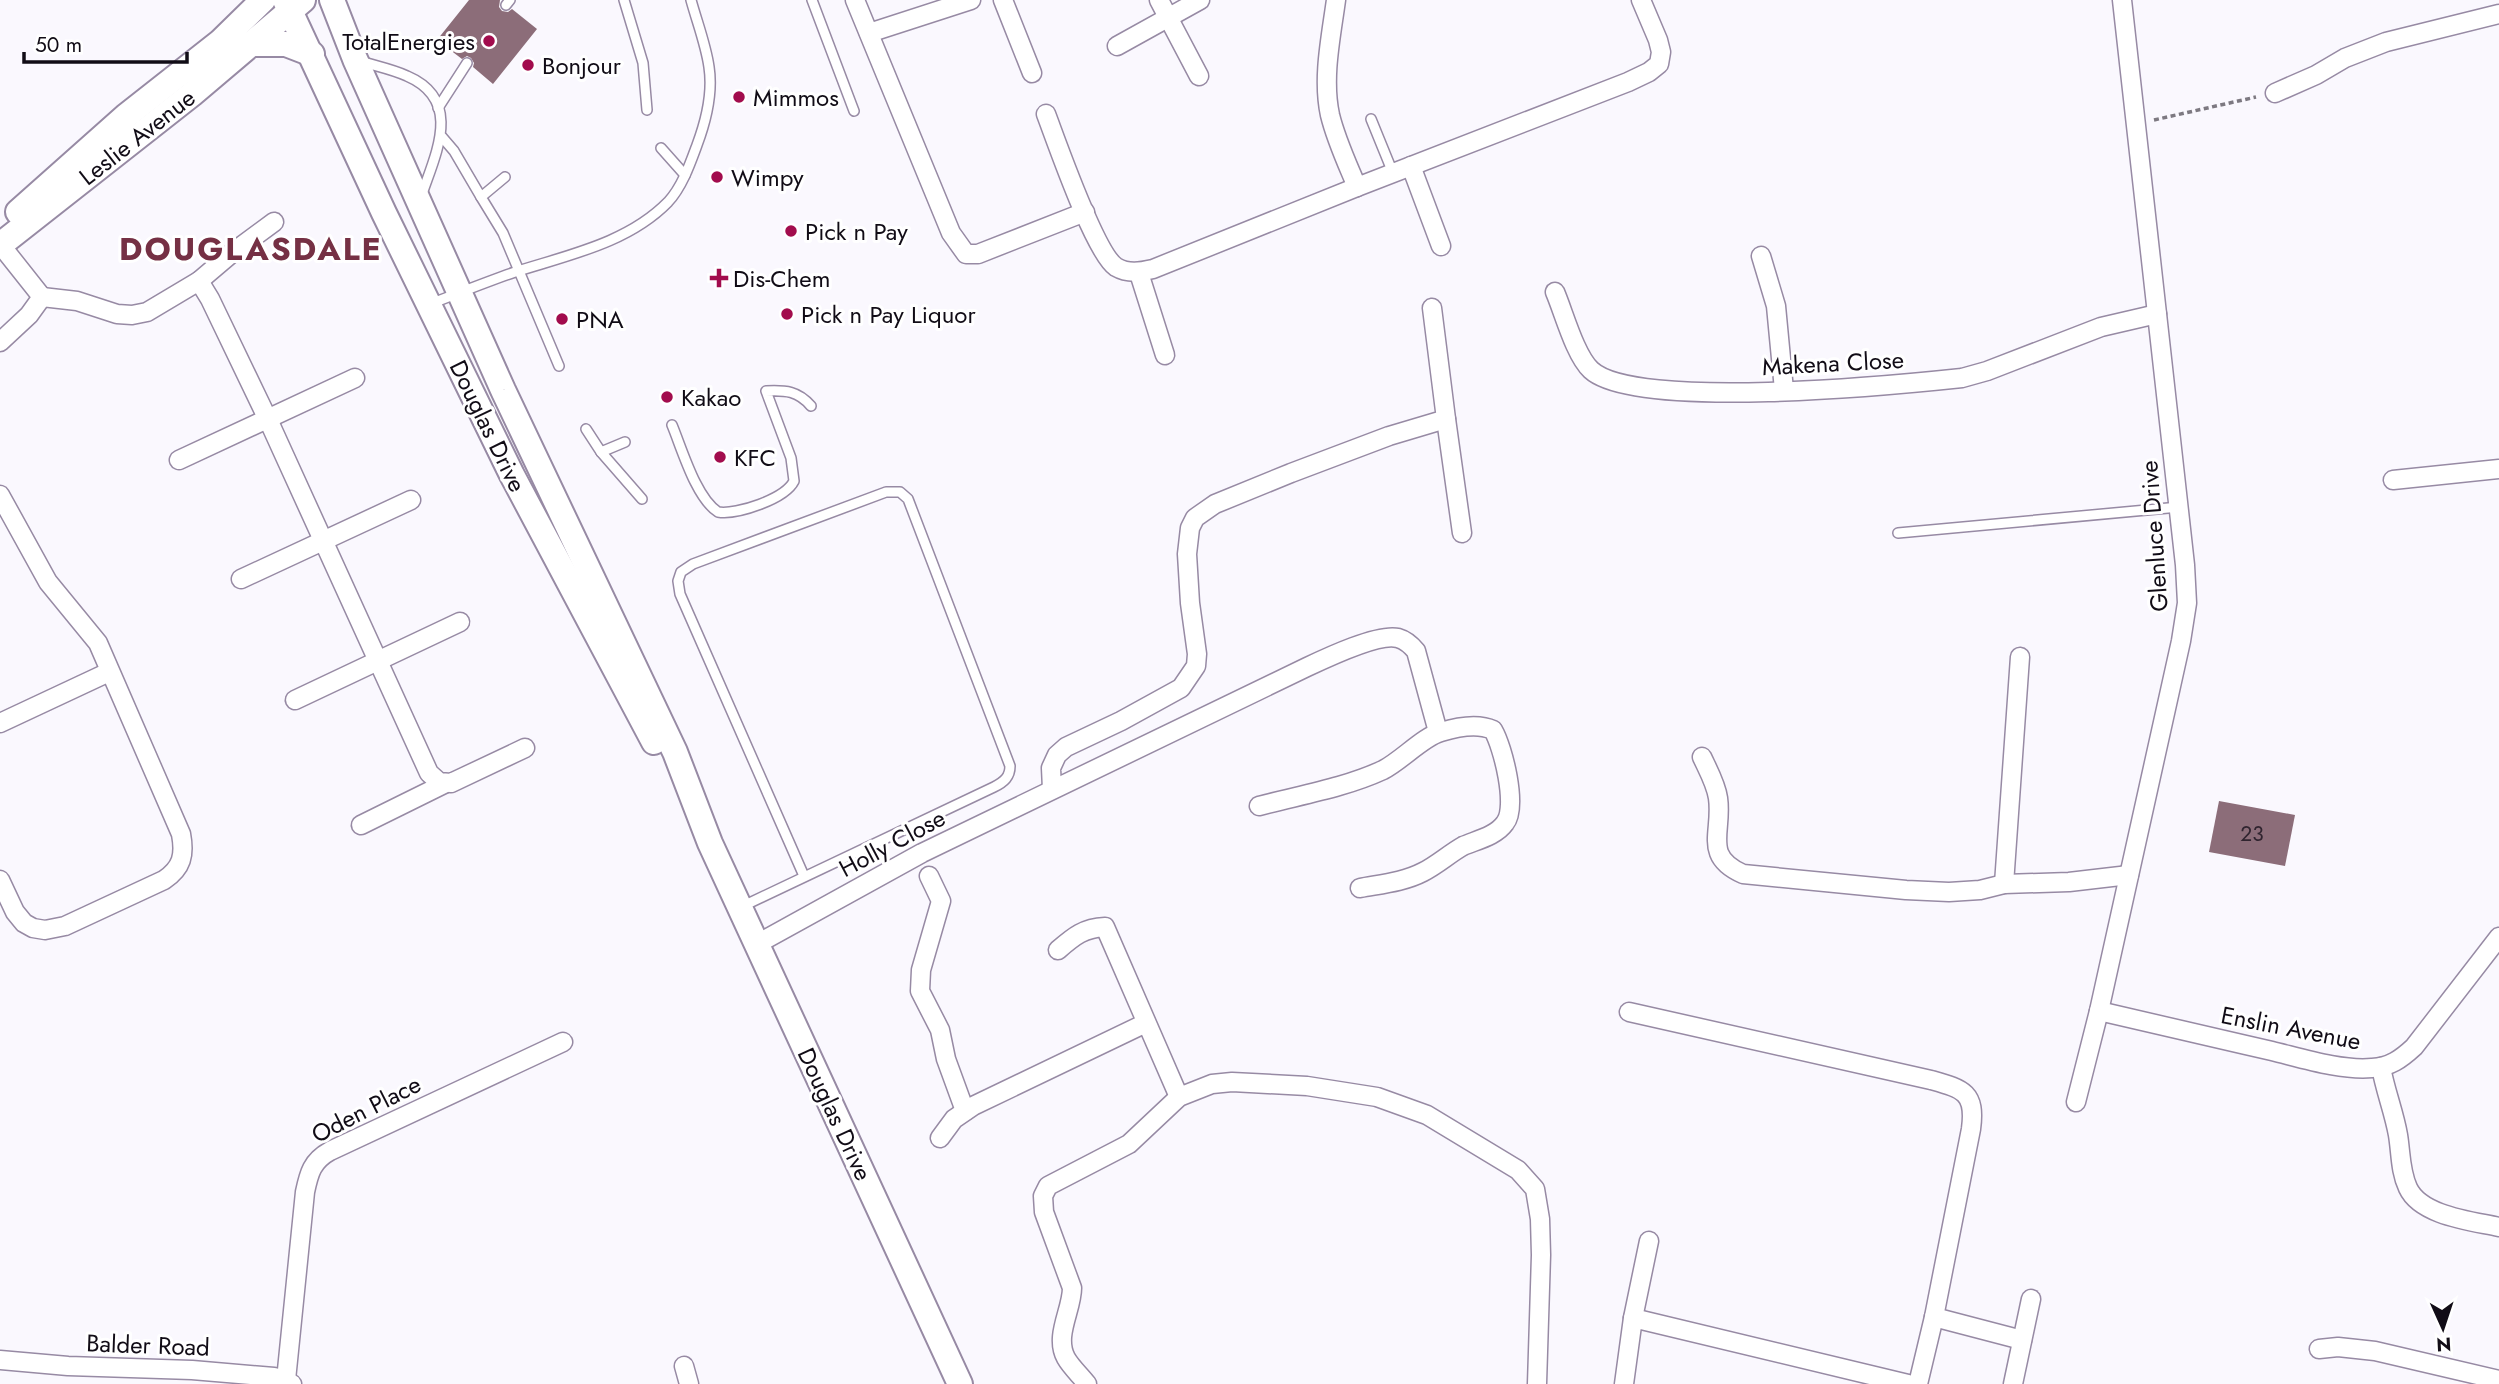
<svg xmlns="http://www.w3.org/2000/svg" width="2499" height="1384" font-family="Jost,sans-serif">
	<rect width="100%" height="100%" fill="#faf8fe"/>
	<g fill="#8c6d79">
		<polygon points="469,0 500,0 499,7 502,11 508,12 512,9 537,29 493,84 473,67 474,63 471,58 467,56 462,59 437,40"/>
		<polygon points="2219,801 2295,815 2285,866 2209,852"/>
	</g>
	<g fill="none" stroke-linecap="round" stroke-linejoin="round">
		<g stroke="#978aa4" stroke-width="12">
			<g id="lane">
				<polyline points="624,0 643,63 647,110"/>
				<polyline points="812,0 854,111"/>
				<polyline points="506,5 510,0"/>
				<path d="M360,61C375,66 392,69 407,76C463,100 436,153 422,194"/>
				<polyline points="438,108 467,63"/>
				<polyline points="1371,119 1393,173"/>
				<polyline points="442,137 454,151 481,197"/>
				<polyline points="661,148 685,175"/>
				<polyline points="505,177 481,197 503,233 559,366"/>
				<path d="M430,304C459,293 486,282 515,272C568,255 628,243 668,202C682,187 690,164 697,145C706,121 713,93 709,67C706,45 697,22 691,0"/>
				<path d="M672,425C682,449 696,498 718,512C737,515 785,499 794,481L791,458L766,391C786,390 798,391 811,406"/>
				<polyline points="586,429 601,452 642,499"/>
				<polyline points="601,452 625,442"/>
				<polyline points="1898,533 2179,507"/>
				<path d="M741,907L994,787C1004,782 1010,777 1010,766L908,499L900,492H886L693,564L681,572L678,581L680,594L804,876"/>
			</g>
		</g>
		<g stroke="#978aa4" stroke-width="21">
			<g id="street">
				<polyline points="855,0 951,233 966,254 978,254 1085,212"/>
				<polyline points="1003,0 1032,73"/>
				<polyline points="1159,0 1199,76"/>
				<path d="M1336,0C1331,37 1322,78 1330,115C1336,140 1347,163 1357,187"/>
				<polyline points="869,33 971,0"/>
				<polyline points="1117,46 1200,0"/>
				<polyline points="2275,93 2316,75 2345,58 2386,42 2499,14"/>
				<path d="M1046,114C1057,143 1095,253 1116,267C1128,274 1140,272 1153,269L1357,187L1628,82L1649,72L1659,64L1661,52L1658,40L1641,0"/>
				<polyline points="1411,166 1441,246"/>
				<polyline points="0,244 42,297 29,315 0,342"/>
				<polyline points="1761,256 1776,306 1784,390"/>
				<polyline points="1139,273 1165,355"/>
				<polyline points="199,281 210,299 271,426 429,773 439,782 451,783 525,748"/>
				<path d="M1555,292C1564,313 1575,355 1591,370C1635,411 1896,385 1962,378L1987,371L2101,327L2157,314"/>
				<polyline points="42,297 77,301 117,314 132,315 147,312 199,281 232,253 274,222"/>
				<polyline points="1446,419 1462,533"/>
				<polyline points="179,460 355,378"/>
				<polyline points="2393,480 2499,469"/>
				<path d="M0,495L48,582L98,643L181,834C185,855 182,868 164,880L65,926L45,930L33,928L24,923L15,912L0,880"/>
				<polyline points="241,579 411,500"/>
				<polyline points="295,700 460,622"/>
				<polyline points="0,723 109,672"/>
				<path d="M1702,757C1708,770 1716,784 1718,798C1723,832 1702,856 1743,874L1906,890L1949,892L1980,890L2004,884L2069,882L2129,875"/>
				<polyline points="1052,789 1051,768 1057,755 1066,747 1121,721 1181,688 1196,666 1197,654 1190,603 1187,554 1190,528 1195,518 1215,504 1291,473 1389,436 1446,419 1432,308"/>
				<path d="M1259,806C1300,795 1344,788 1383,770C1401,761 1424,736 1441,732C1457,727 1478,723 1493,730C1503,747 1518,807 1505,823C1496,836 1477,840 1463,846C1449,854 1437,865 1423,872C1404,882 1381,884 1360,888"/>
				<polyline points="361,825 444,784"/>
				<polyline points="929,876 941,901 921,970 920,991 940,1030 946,1059 965,1111"/>
				<polyline points="2004,884 2020,657"/>
				<path d="M757,944L922,853L1307,667C1326,658 1379,633 1398,638C1405,640 1411,645 1416,651L1438,732"/>
				<path d="M1058,950C1074,936 1084,928 1105,927L1179,1097"/>
				<path d="M2099,1011C2156,1024 2214,1038 2272,1051C2301,1058 2342,1071 2372,1068C2390,1067 2401,1059 2414,1047L2499,937"/>
				<path d="M1629,1012L1931,1080C1963,1089 1976,1092 1971,1129L1934,1317L1918,1384"/>
				<path d="M2381,1067C2385,1090 2394,1112 2398,1135C2401,1153 2400,1171 2408,1188C2421,1216 2472,1221 2499,1227"/>
				<polyline points="2076,1102 2099,1011 2181,641 2187,603 2185,565 2122,0"/>
				<polyline points="940,1138 954,1119 973,1106 1146,1023"/>
				<polyline points="1934,1317 2022,1340"/>
				<polyline points="1633,1318 1649,1241"/>
				<polyline points="2319,1349 2338,1347 2375,1351 2499,1380"/>
				<polyline points="0,1360 68,1366 192,1370 274,1377 292,1384"/>
				<polyline points="684,1366 689,1384"/>
				<path d="M286,1380L305,1192C309,1173 312,1161 330,1151L563,1042"/>
				<path d="M1087,1384C1081,1376 1071,1367 1066,1358C1054,1336 1072,1310 1072,1288L1044,1212L1043,1196L1048,1186L1129,1144L1179,1097L1212,1084L1232,1082L1307,1086L1377,1097L1427,1115L1518,1170L1535,1189L1540,1219L1541,1255L1537,1384"/>
				<polyline points="1624,1384 1633,1318 1908,1384"/>
				<polyline points="2013,1384 2031,1299"/>
			</g>
		</g>
		<g stroke="#978aa4" stroke-width="28">
			<g id="secondary">
				<polyline points="285,0 384,213 512,475 654,742"/>
				<polyline points="332,0 355,59 503,390 675,752 710,843 960,1384"/>
				<polyline points="250,44 286,44 312,54"/>
				<polyline points="18,212 126,116 220,42 263,0"/>
				<polyline points="0,245 192,94 303,0"/>
			</g>
		</g>
		<polyline stroke="#7d7981" stroke-width="3.5" stroke-dasharray="5 3.5" stroke-linecap="butt" points="2154,120 2256,97"/>
		<use href="#lane" stroke="#fff" stroke-width="9"/>
		<use href="#street" stroke="#fff" stroke-width="18"/>
		<use href="#secondary" stroke="#fff" stroke-width="24"/>
	</g>
	<g fill="#a20c4d" stroke="#fff" stroke-width="2.5">
		<circle cx="489" cy="41" r="7"/>
		<circle cx="528" cy="65" r="7"/>
		<circle cx="739" cy="97" r="7"/>
		<circle cx="717" cy="177" r="7"/>
		<circle cx="791" cy="231" r="7"/>
		<path d="M715.5 267.5h7v7h7v7h-7v7h-7v-7h-7v-7h7z"/>
		<circle cx="787" cy="314" r="7"/>
		<circle cx="562" cy="319" r="7"/>
		<circle cx="667" cy="397" r="7"/>
		<circle cx="720" cy="457" r="7"/>
	</g>
	<g text-anchor="middle" dominant-baseline="central" stroke-width="6" stroke-linejoin="round" paint-order="stroke">
		<g font-size="21" fill="#30242f">
			<text x="2252" y="834">23</text>
		</g>
		<g font-size="24" fill="#110c16" stroke="#fff" text-anchor="start">
			<text x="475" y="41" text-anchor="end">TotalEnergies</text>
			<text x="542" y="65">Bonjour</text>
			<text x="753" y="97">Mimmos</text>
			<text x="731" y="177">Wimpy</text>
			<text x="805" y="231">Pick n Pay</text>
			<text x="733" y="278">Dis-Chem</text>
			<text x="801" y="314">Pick n Pay Liquor</text>
			<text x="576" y="319">PNA</text>
			<text x="681" y="397">Kakao</text>
			<text x="734" y="457">KFC</text>
		</g>
		<g font-size="24" fill="#110c16" stroke="#fff">
			<text transform="translate(137 137) rotate(-38)">Leslie Avenue</text>
			<text transform="translate(1833 363) rotate(-3)">Makena Close</text>
			<text transform="translate(488 426) rotate(64)">Douglas Drive</text>
			<text transform="translate(2154 536) rotate(-94)">Glenluce Drive</text>
			<text transform="translate(892 843) rotate(-28)">Holly Close</text>
			<text transform="translate(2291 1028) rotate(11)">Enslin Avenue</text>
			<text transform="translate(366 1109) rotate(-27)">Oden Place</text>
			<text transform="translate(835 1114) rotate(65)">Douglas Drive</text>
			<text transform="translate(148 1345) rotate(2)">Balder Road</text>
		</g>
		<g font-size="32" font-weight="bold" letter-spacing="2" fill="#753044" stroke="#fff">
			<text x="251" y="249">DOUGLASDALE</text>
		</g>
	</g>
	<g transform="translate(2443 1328) rotate(177)" stroke="#ffffff" stroke-width="5" paint-order="stroke">
	<path d="M0-5L12 26L0 18L-12 26Z" fill="#110c16"/>
	<text y="-10" font-size="19" font-weight="bold" text-anchor="middle" fill="#110c16">N</text>
	</g>
	<path d="M24 52v10h163v-10" fill="none" stroke="#110c16" stroke-width="3.5"/>
	<text x="35" y="52" font-size="21" fill="#110c16" stroke="#ffffff" stroke-width="5" paint-order="stroke">50 m</text>
</svg>
